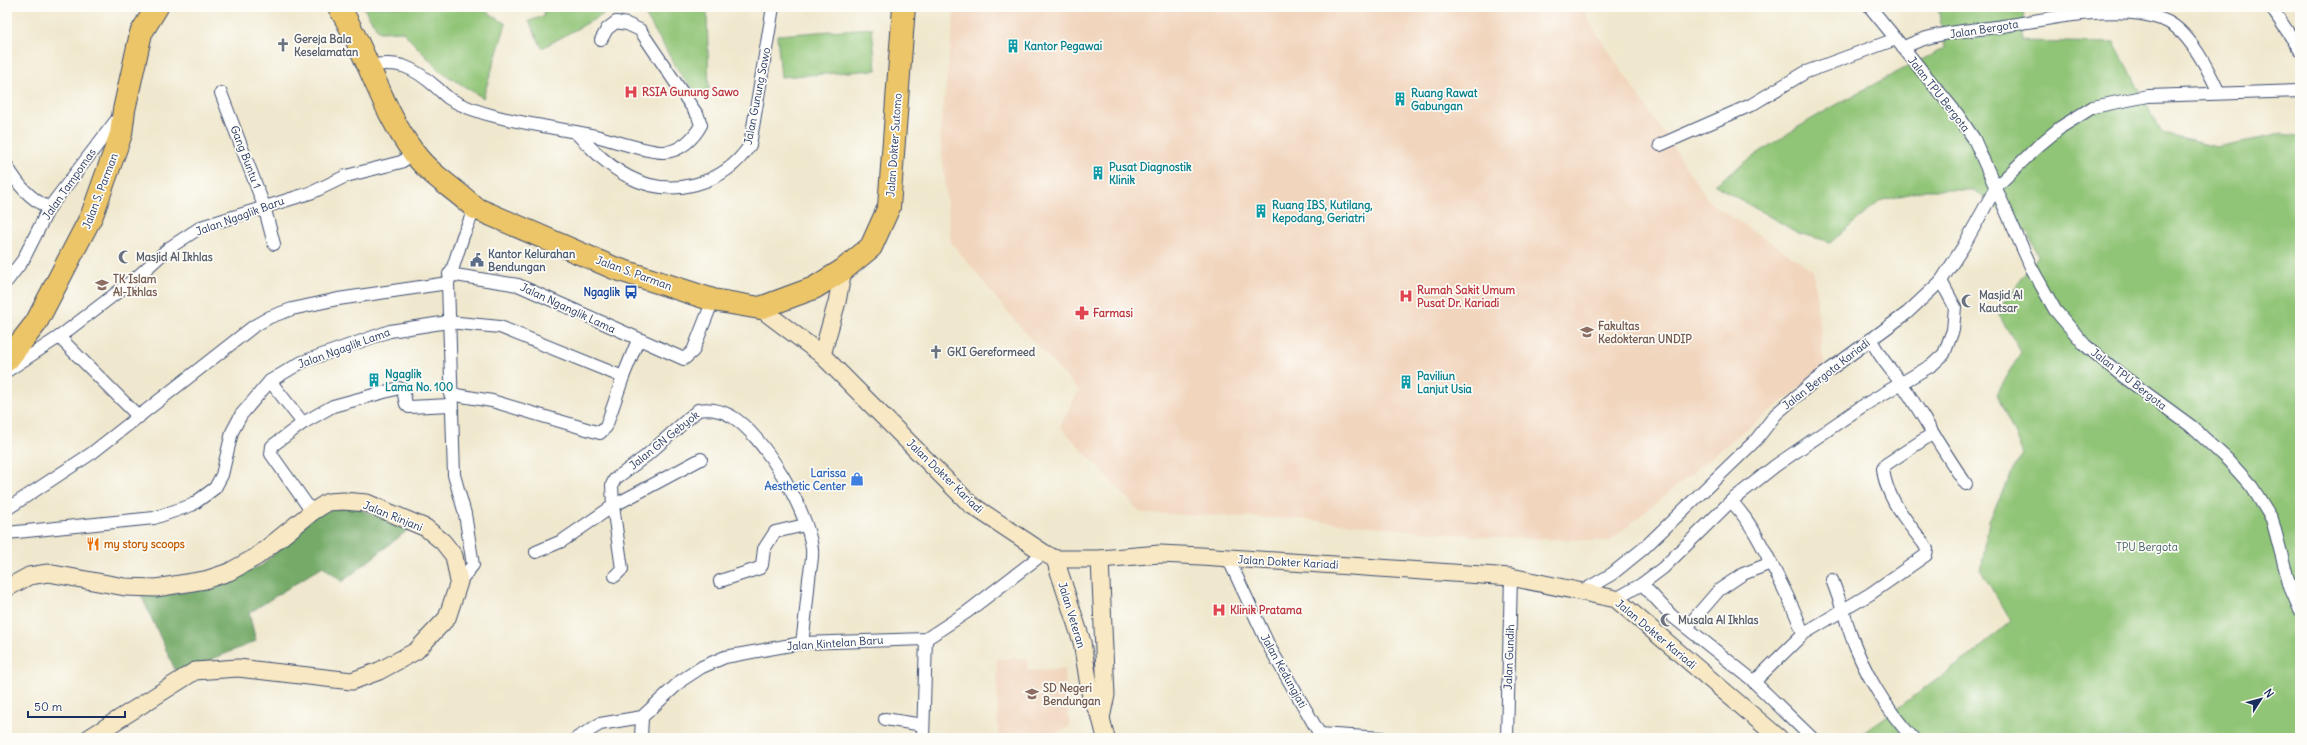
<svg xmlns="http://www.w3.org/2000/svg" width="2307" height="745" font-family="Delius,sans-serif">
	<rect width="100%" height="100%" fill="#fdfcf7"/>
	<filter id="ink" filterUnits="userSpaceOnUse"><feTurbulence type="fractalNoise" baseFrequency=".025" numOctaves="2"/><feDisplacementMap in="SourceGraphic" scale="8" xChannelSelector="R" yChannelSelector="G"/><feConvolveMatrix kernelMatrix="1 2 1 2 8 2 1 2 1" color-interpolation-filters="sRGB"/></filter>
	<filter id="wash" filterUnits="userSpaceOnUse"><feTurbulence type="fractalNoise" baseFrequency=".012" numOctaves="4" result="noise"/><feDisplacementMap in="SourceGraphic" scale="16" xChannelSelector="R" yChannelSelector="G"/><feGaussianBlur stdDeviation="0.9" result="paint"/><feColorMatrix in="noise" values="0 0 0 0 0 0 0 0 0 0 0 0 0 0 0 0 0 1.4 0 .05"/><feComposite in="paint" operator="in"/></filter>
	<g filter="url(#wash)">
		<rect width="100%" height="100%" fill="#f0e8ce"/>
		<g fill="#f1d5bd">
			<polygon points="955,7 1582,7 1592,26 1710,203 1813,270 1824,365 1789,397 1732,440 1610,541 1485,537 1298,519 1141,513 1060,426 1079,391 1016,322 951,242 940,135"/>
			<polygon points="1026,658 1028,671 1064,669 1070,726 1047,738 998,738 997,659"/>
		</g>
		<g fill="#90c476" stroke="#567a6a">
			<polygon points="363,7 480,7 506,24 483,98 440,71 402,31 379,32"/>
			<polygon points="543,7 628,7 613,9 542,48 529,21 544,16"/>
			<polygon points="630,7 707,7 709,94 705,101 683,78 646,16"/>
			<path d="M1938,7H2024L2022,41L2114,43L2163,134L2217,147L2281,134L2300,136V738H1860L1859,736L1975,652L2011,621L1981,571L1989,521L2013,470L2023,454L1997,394L2021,352L1997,312L2038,257L2029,234L1974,190H1925L1880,201L1831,242L1798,233L1715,185C1785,129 1865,88 1945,48Z"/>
			<polygon points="872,28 876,70 781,77 777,35"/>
		</g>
		<polygon fill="#74aa67" stroke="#486c62" points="352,506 409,529 342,582 323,566 249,613 256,641 177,674 141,595 188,592 261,566 318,512"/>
	</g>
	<g filter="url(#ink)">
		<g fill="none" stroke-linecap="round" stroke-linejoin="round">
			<g stroke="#3b4b6f" stroke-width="14">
				<g id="street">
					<polyline points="1870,7 1958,115 1974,139 2031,267 2055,310 2085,345 2120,374 2191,426 2228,460 2252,487 2272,519 2290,587 2300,610"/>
					<polyline points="2271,7 2300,50"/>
					<path d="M1903,48C1932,31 1971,31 2003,26C2049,19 2126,1 2168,22C2191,34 2209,71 2219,93"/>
					<path d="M368,66C399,60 413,67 436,87C441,91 445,96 450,99C487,121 553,126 596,136C612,140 650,153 664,152C680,152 694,138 701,125L698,116L640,30L627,24L616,22L607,29L601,40"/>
					<polyline points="221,93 264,206 274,244"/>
					<path d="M575,132C592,149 608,166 629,177C671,199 724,185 750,145L773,7"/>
					<polyline points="1660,145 1751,105 1806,72 1896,39"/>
					<path d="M7,166C18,185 29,198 49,208"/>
					<polyline points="449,274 518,285 684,359 693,351 713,300"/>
					<polyline points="7,281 23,260 49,208 121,114"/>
					<polyline points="59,337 139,417"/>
					<path d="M1871,339C1880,360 1896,374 1908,393C1927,423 1945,454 1966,484"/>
					<polyline points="7,371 59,337 136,278 169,248 201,227 313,192 346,176 401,162 414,154"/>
					<polyline points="270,381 303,423"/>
					<polyline points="450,394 492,401 600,433 606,427 623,377"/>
					<path d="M1731,501C1753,524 1764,550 1778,577C1787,596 1797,614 1803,634"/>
					<polyline points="7,509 92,453 254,326 270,317 292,309 338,299 448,283"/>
					<polyline points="312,512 271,454 272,446 303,423 333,406 399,388 403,390 406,404 409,407 450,405"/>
					<polyline points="7,533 154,518 192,505 215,488 222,475 232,432 241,415 270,381 302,362 390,331 448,322 500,327 623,377 638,340"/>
					<polyline points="536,552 562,541 613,506 701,459"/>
					<polyline points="1228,558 1270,648 1322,738"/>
					<path d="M615,576L622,569L613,506L612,485L615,479L646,456L698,410C710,408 720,410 731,416C764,435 808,511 812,549C813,559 810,569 809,579C807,600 805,622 802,643"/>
					<path d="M1832,580C1839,597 1844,615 1850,632C1862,669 1886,710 1913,738"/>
					<polyline points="720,581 760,568 762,565 764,549 775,532 805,525"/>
					<polyline points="459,582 473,565 465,514 454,475 448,283 463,236 475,208"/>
					<polyline points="1642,584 1672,616 1750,678 1812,738"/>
					<polyline points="1581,592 1612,574 1644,548 1756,440 1776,414 1813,382 1907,313 1941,281 1963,247 1996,187 2038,146 2061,127 2093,107 2148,96 2300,91"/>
					<polyline points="1616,599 1642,584 1663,568 1731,501 1775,466 1861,407 1932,365 1944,354 1953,330 1955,307 1941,281"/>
					<polyline points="1687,627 1719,590 1743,574 1771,563"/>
					<path d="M1754,682L1803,634L1870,594L1926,555L1927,549L1924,544C1907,521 1886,498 1883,469L1885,465L1932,434"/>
					<polyline points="885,719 923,725"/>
					<polyline points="1319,734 1382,738"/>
					<polyline points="577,738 600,724 642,717 682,680 702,667 725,657 802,643 926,639 967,612 1044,553"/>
					<polyline points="641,738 642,717"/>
					<polyline points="923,738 926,639"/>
					<polyline points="1507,738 1511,577"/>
				</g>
			</g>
			<g stroke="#3b4b6f" stroke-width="19">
				<g id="secondary">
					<polyline points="760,308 822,355 970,504 1044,553 1055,559 1100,559 1160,554 1201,556 1511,577 1616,599 1779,738"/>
					<polyline points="822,355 837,302 843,270"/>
					<polyline points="1055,559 1082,642 1091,698 1101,718 1106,738"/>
					<polyline points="1100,559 1106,695 1101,718"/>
					<polyline points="7,588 29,576 48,573 125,587 156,588 205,580 229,572 256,557 312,512 328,502 343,501 367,503 426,528 443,542 454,556 459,582 447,618 416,651 379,671 352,681 238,668 195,671 89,738"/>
				</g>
			</g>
			<g stroke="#3b4b6f" stroke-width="24">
				<g id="highway">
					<path d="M339,7C368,54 381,109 414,153C430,175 455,189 475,208L614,268L713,300L760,308L814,288L843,270L871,247L889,207L904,7"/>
					<polyline points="7,360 36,323 92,215 121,134 124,110 141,33 157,7"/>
				</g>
			</g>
			<use href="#street" stroke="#fff" stroke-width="12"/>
			<use href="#secondary" stroke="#f8e8c3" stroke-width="17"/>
			<use href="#highway" stroke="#edc569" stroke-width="22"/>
		</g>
	</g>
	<defs>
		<g id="church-bare" transform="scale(1.08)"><path d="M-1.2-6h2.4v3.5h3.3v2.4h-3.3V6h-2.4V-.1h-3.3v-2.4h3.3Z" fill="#6b7280" stroke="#fdfcf7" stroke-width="2.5" paint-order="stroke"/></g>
		<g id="building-bare" transform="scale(1.08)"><path d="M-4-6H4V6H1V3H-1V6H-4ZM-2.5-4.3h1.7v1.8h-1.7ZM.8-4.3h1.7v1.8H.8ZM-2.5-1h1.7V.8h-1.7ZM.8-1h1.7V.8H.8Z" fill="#0f9aa8" stroke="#fdfcf7" stroke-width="2.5" paint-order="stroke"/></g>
		<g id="hospital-bare" transform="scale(1.08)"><path d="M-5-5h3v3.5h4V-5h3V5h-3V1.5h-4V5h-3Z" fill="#e0444e" stroke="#fdfcf7" stroke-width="2.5" paint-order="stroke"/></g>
		<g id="mosque-bare" transform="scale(1.08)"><path d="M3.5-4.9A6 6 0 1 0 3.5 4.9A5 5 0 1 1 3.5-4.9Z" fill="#6b7280" stroke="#fdfcf7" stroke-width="2.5" paint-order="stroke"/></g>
		<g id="civic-bare" transform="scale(1.08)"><path d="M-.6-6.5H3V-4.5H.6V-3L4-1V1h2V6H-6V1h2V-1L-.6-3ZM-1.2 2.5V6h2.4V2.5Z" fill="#5c6f8a" stroke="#fdfcf7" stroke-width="2.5" paint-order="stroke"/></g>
		<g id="school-bare" transform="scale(1.08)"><path d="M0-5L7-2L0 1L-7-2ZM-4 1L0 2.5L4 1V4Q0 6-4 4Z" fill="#8d6e63" stroke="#fdfcf7" stroke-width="2.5" paint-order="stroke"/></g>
		<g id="bus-bare" transform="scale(1.08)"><path d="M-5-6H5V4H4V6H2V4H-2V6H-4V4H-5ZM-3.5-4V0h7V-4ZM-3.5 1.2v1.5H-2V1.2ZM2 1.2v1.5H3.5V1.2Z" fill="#1a4fb4" stroke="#fdfcf7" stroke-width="2.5" paint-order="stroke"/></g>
		<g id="pharmacy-bare" transform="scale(1.08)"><path d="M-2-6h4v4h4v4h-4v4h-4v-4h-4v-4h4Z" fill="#e0444e" stroke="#fdfcf7" stroke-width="2.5" paint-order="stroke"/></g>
		<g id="university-bare" transform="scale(1.08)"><path d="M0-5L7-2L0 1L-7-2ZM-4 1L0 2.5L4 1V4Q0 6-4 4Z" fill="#8d6e63" stroke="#fdfcf7" stroke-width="2.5" paint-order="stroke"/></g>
		<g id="shop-bare" transform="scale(1.08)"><path d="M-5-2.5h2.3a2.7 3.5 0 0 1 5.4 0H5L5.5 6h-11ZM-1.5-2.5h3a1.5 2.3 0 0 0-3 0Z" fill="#3f7fe0" stroke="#fdfcf7" stroke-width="2.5" paint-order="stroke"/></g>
		<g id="restaurant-bare" transform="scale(1.08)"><path d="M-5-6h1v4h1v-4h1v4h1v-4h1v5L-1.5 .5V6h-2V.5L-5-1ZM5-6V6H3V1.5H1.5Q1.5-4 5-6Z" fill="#e8710a" stroke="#fdfcf7" stroke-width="2.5" paint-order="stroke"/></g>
	</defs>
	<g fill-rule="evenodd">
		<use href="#church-bare" x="283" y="45"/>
		<use href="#building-bare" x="1013" y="46"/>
		<use href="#hospital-bare" x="631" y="92"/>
		<use href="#building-bare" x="1400" y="99"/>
		<use href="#building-bare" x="1098" y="173"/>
		<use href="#building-bare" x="1261" y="211"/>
		<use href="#mosque-bare" x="125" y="257"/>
		<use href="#civic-bare" x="477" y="260"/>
		<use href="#school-bare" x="102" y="285"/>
		<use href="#bus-bare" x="631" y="292"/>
		<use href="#hospital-bare" x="1406" y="296"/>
		<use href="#mosque-bare" x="1968" y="301"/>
		<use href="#pharmacy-bare" x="1082" y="313"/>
		<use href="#university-bare" x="1587" y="332"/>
		<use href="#church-bare" x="936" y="352"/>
		<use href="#building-bare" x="374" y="380"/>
		<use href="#building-bare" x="1406" y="382"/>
		<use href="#shop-bare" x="857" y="479"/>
		<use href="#restaurant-bare" x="93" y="544"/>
		<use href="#hospital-bare" x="1219" y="610"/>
		<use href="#mosque-bare" x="1667" y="620"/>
		<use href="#school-bare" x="1032" y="694"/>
	</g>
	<g text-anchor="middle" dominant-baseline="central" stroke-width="3.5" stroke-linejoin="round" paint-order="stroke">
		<g font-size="11" fill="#1b2f5e" stroke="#fdfcf7">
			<text transform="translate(1984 29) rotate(-9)">Jalan Bergota</text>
			<text transform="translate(1939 94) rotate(52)">Jalan TPU Bergota</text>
			<text transform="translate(757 96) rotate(-79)">Jalan Gunung Sawo</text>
			<text transform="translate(894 145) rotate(-86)">Jalan Dokter Sutomo</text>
			<text transform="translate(246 157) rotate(69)">Gang Buntu 1</text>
			<text transform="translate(69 184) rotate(-55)">Jalan Tampomas</text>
			<text transform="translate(100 191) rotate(-69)">Jalan S. Parman</text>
			<text transform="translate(240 216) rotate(-20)">Jalan Ngaglik Baru</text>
			<text transform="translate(634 273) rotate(20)">Jalan S. Parman</text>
			<text transform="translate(568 308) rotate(25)">Jalan Nganglik Lama</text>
			<text transform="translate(344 348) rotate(-20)">Jalan Ngaglik Lama</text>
			<text transform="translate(1826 374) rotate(-38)">Jalan Bergota Kariadi</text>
			<text transform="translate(2129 379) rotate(38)">Jalan TPU Bergota</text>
			<text transform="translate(664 440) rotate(-39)">Jalan GN Gebyok</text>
			<text transform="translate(945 476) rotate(44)">Jalan Dokter Kariadi</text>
			<text transform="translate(393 516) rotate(22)">Jalan Rinjani</text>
			<text transform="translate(1288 562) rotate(3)">Jalan Dokter Kariadi</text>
			<text transform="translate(1072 615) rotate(73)">Jalan Veteran</text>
			<text transform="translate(1656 634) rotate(40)">Jalan Dokter Kariadi</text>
			<text transform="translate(835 643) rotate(-4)">Jalan Kintelan Baru</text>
			<text transform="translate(1509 657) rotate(-88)">Jalan Gundih</text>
			<text transform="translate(1284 671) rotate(61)">Jalan Kedungjati</text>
		</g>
		<g font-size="11" font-weight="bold" fill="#5b616d" stroke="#fdfcf7" text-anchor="start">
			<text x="294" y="39">Gereja Bala<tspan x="294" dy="13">Keselamatan</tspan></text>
			<text x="136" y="257">Masjid Al Ikhlas</text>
			<text x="1979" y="295">Masjid Al<tspan x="1979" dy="13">Kautsar</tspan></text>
			<text x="947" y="352">GKI Gereformeed</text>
			<text x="1678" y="620">Musala Al Ikhlas</text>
		</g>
		<g font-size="11" font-weight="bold" fill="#0d838f" stroke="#fdfcf7" text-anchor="start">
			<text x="1024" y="46">Kantor Pegawai</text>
			<text x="1411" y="93">Ruang Rawat<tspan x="1411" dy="13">Gabungan</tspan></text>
			<text x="1109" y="167">Pusat Diagnostik<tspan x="1109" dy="13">Klinik</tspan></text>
			<text x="1272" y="205">Ruang IBS, Kutilang,<tspan x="1272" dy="13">Kepodang, Geriatri</tspan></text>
			<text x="385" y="374">Ngaglik<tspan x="385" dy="13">Lama No. 100</tspan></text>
			<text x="1417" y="376">Paviliun<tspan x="1417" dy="13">Lanjut Usia</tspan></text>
		</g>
		<g font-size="11" font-weight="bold" fill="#be3a42" stroke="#fdfcf7" text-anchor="start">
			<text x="642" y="92">RSIA Gunung Sawo</text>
			<text x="1417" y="290">Rumah Sakit Umum<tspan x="1417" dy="13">Pusat Dr. Kariadi</tspan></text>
			<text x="1093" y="313">Farmasi</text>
			<text x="1230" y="610">Klinik Pratama</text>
		</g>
		<g font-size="11" font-weight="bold" fill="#4e5e75" stroke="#fdfcf7" text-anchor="start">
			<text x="488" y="254">Kantor Kelurahan<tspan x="488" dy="13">Bendungan</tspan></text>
		</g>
		<g font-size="11" font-weight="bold" fill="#785e54" stroke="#fdfcf7" text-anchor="start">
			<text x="113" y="279">TK Islam<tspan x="113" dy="13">Al-Ikhlas</tspan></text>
			<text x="1598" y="326">Fakultas<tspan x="1598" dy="13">Kedokteran UNDIP</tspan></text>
			<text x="1043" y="688">SD Negeri<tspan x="1043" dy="13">Bendungan</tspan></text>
		</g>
		<g font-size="11" font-weight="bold" fill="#164399" stroke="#fdfcf7" text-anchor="end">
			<text x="620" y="292">Ngaglik</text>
		</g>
		<g font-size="11" font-weight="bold" fill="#366cbe" stroke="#fdfcf7" text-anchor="end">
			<text x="846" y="473">Larissa<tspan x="846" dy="13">Aesthetic Center</tspan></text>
		</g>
		<g font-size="11" font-weight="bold" fill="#c56008" stroke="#fdfcf7" text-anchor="start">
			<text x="104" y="544">my story scoops</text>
		</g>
		<g font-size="11" fill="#3e5c65" stroke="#fdfcf7">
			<text x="2147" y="547">TPU Bergota</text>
		</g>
	</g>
	<rect width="2307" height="745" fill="none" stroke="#fdfcf7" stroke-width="24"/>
	<g transform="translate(2261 699) rotate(54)" stroke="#fdfcf7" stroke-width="3" paint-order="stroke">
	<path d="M0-3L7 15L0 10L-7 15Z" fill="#1b2f5e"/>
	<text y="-6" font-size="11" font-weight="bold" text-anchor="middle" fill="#1b2f5e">N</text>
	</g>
	<path d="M28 711v6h97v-6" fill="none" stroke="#1b2f5e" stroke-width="2"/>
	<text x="34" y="711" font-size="12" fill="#1b2f5e" stroke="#fdfcf7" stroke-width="3" paint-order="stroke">50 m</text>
</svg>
